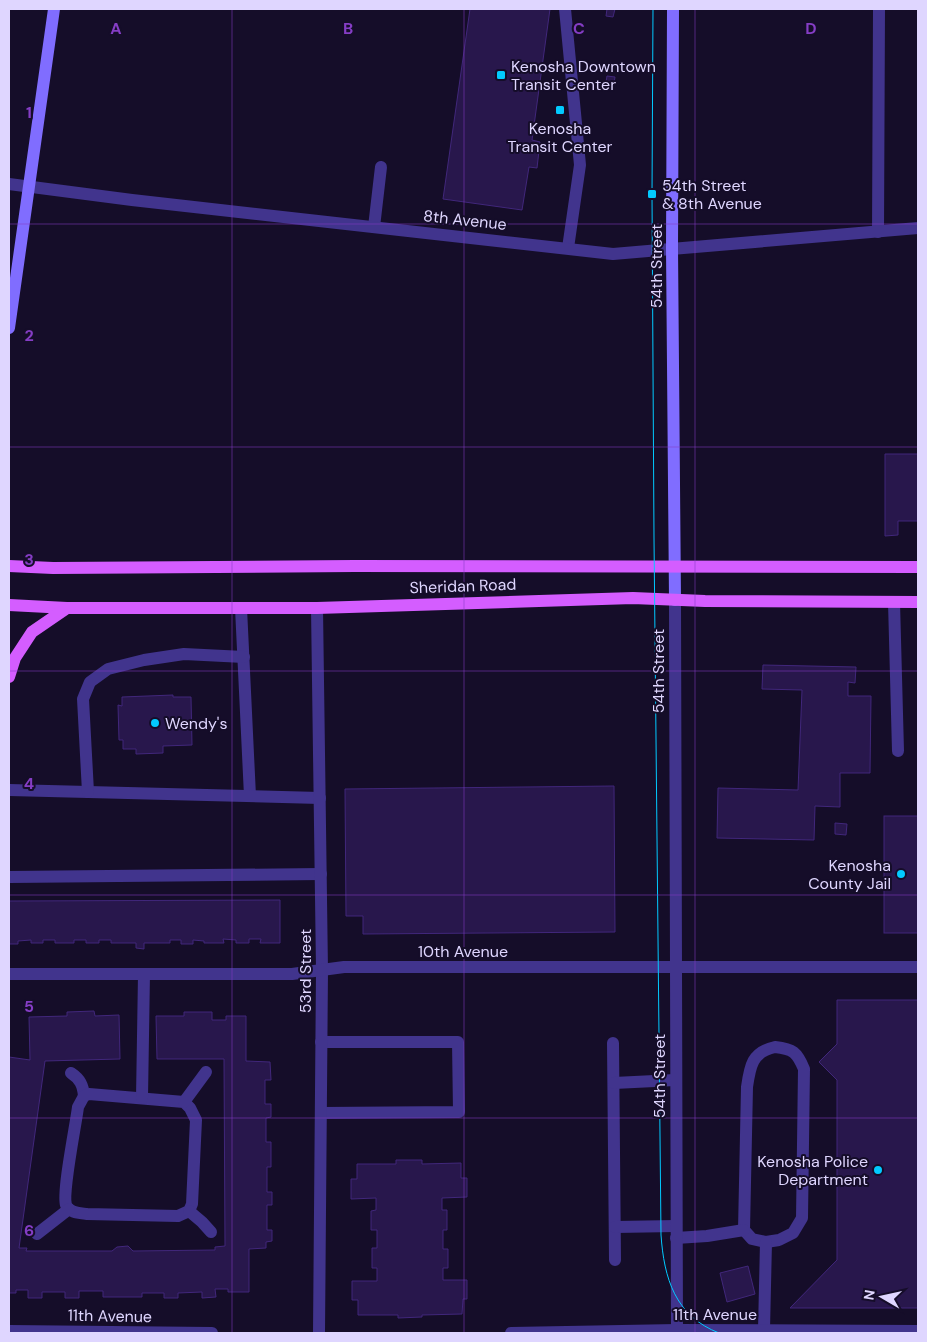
<svg xmlns="http://www.w3.org/2000/svg" width="927" height="1342" font-family="'DM Sans',sans-serif">
	<rect width="100%" height="100%" fill="#150d29"/>
	<g fill="#28174c" stroke="#41277b">
		<polygon points="470,9 550,9 532,140 540,142 537,168 529,167 522,210 443,199"/>
		<polygon points="607,9 615,9 613,17 606,16"/>
		<polygon points="607,76 615,77 613,89 605,88"/>
		<polygon points="885,454 918,454 918,521 898,521 898,535 885,536"/>
		<polygon points="763,665 856,667 855,683 848,682 848,696 871,696 870,773 840,773 840,807 815,806 814,840 717,838 718,788 798,790 802,690 762,689"/>
		<polygon points="173,695 173,697 191,697 192,745 163,746 163,753 136,754 136,749 123,749 123,740 119,740 118,705 122,706 122,697"/>
		<polygon points="614,786 615,932 363,934 363,916 346,916 345,789"/>
		<rect x="884" y="816" width="34" height="117"/>
		<polygon points="835,823 847,824 846,835 835,834"/>
		<polygon points="280,900 280,943 260,943 261,939 249,939 249,943 236,943 236,940 223,939 224,943 204,943 204,941 193,940 193,944 181,944 181,940 170,940 170,943 144,943 144,949 136,948 136,943 111,943 111,940 99,940 99,943 86,943 86,940 74,940 74,943 55,943 55,940 43,940 43,943 31,943 31,940 18,941 18,944 9,944 9,901"/>
		<polygon points="837,1000 918,1000 918,1308 790,1308 837,1260 837,1080 819,1062 837,1044"/>
		<polygon points="94,1011 95,1016 119,1015 120,1059 45,1061 19,1248 27,1248 26,1251 112,1251 117,1247 128,1246 133,1251 215,1250 215,1247 225,1246 224,1059 157,1059 156,1016 184,1016 184,1012 212,1012 212,1020 226,1020 226,1016 246,1016 246,1061 270,1062 271,1080 265,1080 265,1104 271,1104 271,1117 266,1118 266,1142 271,1142 271,1167 267,1167 267,1192 272,1192 272,1205 267,1205 267,1230 272,1230 272,1241 266,1242 266,1248 249,1249 249,1292 228,1292 228,1289 215,1289 216,1297 202,1298 202,1292 178,1293 178,1298 164,1298 164,1293 142,1293 142,1297 103,1297 103,1291 79,1291 79,1298 65,1298 65,1292 42,1292 42,1298 28,1298 28,1290 16,1290 16,1293 9,1293 9,1057 30,1060 29,1017 67,1016 67,1012"/>
		<polygon points="396,1160 422,1160 422,1164 461,1163 461,1178 467,1178 467,1197 442,1198 442,1210 447,1210 447,1230 443,1230 443,1249 448,1249 448,1268 443,1268 443,1280 467,1280 467,1299 463,1299 462,1314 422,1315 422,1317 398,1318 398,1315 358,1315 358,1300 352,1300 352,1281 377,1281 377,1268 372,1268 372,1248 377,1248 377,1230 371,1230 371,1211 376,1210 376,1198 351,1199 351,1179 357,1179 357,1164 396,1164"/>
		<polygon points="748,1266 755,1294 727,1302 720,1273"/>
	</g>
	<g fill="none" stroke-linecap="round" stroke-linejoin="round">
		<g stroke="#41348d" stroke-width="12">
			<polyline points="565,9 580,165 568,248"/>
			<polyline points="374,227 381,167"/>
			<polyline points="878,232 879,9"/>
			<polyline points="894,602 898,751"/>
			<polyline points="241,608 250,796"/>
			<polyline points="9,790 320,798"/>
			<polyline points="88,792 83,699 90,682 108,669 144,660 184,654 244,657"/>
			<polyline points="9,877 321,874"/>
			<polyline points="613,1043 615,1260"/>
			<path d="M775,1047C793,1049 797,1052 804,1069L802,1218L793,1233L779,1240L766,1242L752,1239L744,1230L747,1087C750,1066 752,1052 775,1047Z"/>
			<path d="M71,1073C80,1079 83,1085 84,1096"/>
			<polyline points="614,1083 675,1080"/>
			<path d="M89,1094L184,1102L190,1108L196,1120L192,1204L189,1211L178,1216L87,1214C80,1213 69,1213 66,1205C62,1192 76,1124 78,1107L84,1096Z"/>
			<polyline points="142,1098 144,974"/>
			<polyline points="184,1102 206,1072"/>
			<polyline points="321,1113 459,1112 458,1042 321,1042"/>
			<polyline points="189,1211 202,1222 211,1232"/>
			<polyline points="615,1227 676,1226"/>
			<polyline points="37,1234 69,1209"/>
			<polyline points="676,1238 707,1236 744,1230"/>
			<polyline points="764,1330 766,1242"/>
		</g>
		<g stroke="#41348d" stroke-width="12">
			<polyline points="9,184 132,200 613,254 918,228"/>
			<polyline points="675,600 677,1333"/>
			<polyline points="317,608 322,970 319,1333"/>
			<polyline points="9,974 292,974 344,967 918,967"/>
			<polyline points="9,1331 212,1333"/>
			<polyline points="511,1333 677,1330 918,1331"/>
		</g>
		<g stroke="#806dff" stroke-width="12">
			<polyline points="673,9 672,248 675,600"/>
			<polyline points="9,328 54,9"/>
		</g>
		<g stroke="#d45dff" stroke-width="12">
			<polyline points="9,566 53,568 355,566 918,567"/>
			<polyline points="9,605 67,608 317,608 633,598 705,601 918,602"/>
			<polyline points="9,677 15,658 32,632 67,608"/>
		</g>
		<path stroke="#02caff" stroke-width="1" d="M653,9L652,194L654,539L661,1235C664,1278 675,1316 719,1333"/>
	</g>
	<path fill="none" stroke="#853dc5" stroke-width="1" stroke-opacity="0.55" d="M232,9V1333M464,9V1333M695,9V1333M9,224H918M9,447H918M9,671H918M9,895H918M9,1118H918"/>
	<g fill="#02caff" stroke="#150d29" stroke-width="2">
		<rect x="496" y="70" width="10" height="10" rx="2.5"/>
		<rect x="555" y="105" width="10" height="10" rx="2.5"/>
		<rect x="647" y="189" width="10" height="10" rx="2.5"/>
		<circle cx="155" cy="723" r="5"/>
		<circle cx="901" cy="874" r="5"/>
		<circle cx="878" cy="1170" r="5"/>
	</g>
	<g text-anchor="middle" dominant-baseline="central" stroke-width="4" stroke-linejoin="round" paint-order="stroke">
		<g font-size="16" fill="#dfd6ff" stroke="#150d29" text-anchor="start">
			<text x="511" y="66">Kenosha Downtown<tspan x="511" dy="18">Transit Center</tspan></text>
			<text x="560" y="128" text-anchor="middle">Kenosha<tspan x="560" dy="18">Transit Center</tspan></text>
			<text x="662" y="185">54th Street<tspan x="662" dy="18">&amp; 8th Avenue</tspan></text>
			<text x="165" y="723">Wendy's</text>
			<text x="891" y="865" text-anchor="end">Kenosha<tspan x="891" dy="18">County Jail</tspan></text>
			<text x="868" y="1161" text-anchor="end">Kenosha Police<tspan x="868" dy="18">Department</tspan></text>
		</g>
		<g font-size="16" fill="#dfd6ff" stroke="#150d29">
			<text transform="translate(465 220) rotate(6)">8th Avenue</text>
			<text transform="translate(656 266) rotate(-90)">54th Street</text>
			<text transform="translate(463 586) rotate(-2)">Sheridan Road</text>
			<text transform="translate(658 671) rotate(-90)">54th Street</text>
			<text x="463" y="951">10th Avenue</text>
			<text transform="translate(305 971) rotate(-90)">53rd Street</text>
			<text transform="translate(659 1076) rotate(-90)">54th Street</text>
			<text x="715" y="1314">11th Avenue</text>
			<text transform="translate(110 1316) rotate(1)">11th Avenue</text>
		</g>
	</g>
	<g font-size="16" text-anchor="middle" font-weight="bold" fill="#853dc5" stroke="#150d29" stroke-width="4" stroke-linejoin="round" paint-order="stroke">
		<text x="116" y="34">A</text>
		<text x="348" y="34">B</text>
		<text x="579" y="34">C</text>
		<text x="811" y="34">D</text>
		<text x="29" y="118">1</text>
		<text x="29" y="341">2</text>
		<text x="29" y="565">3</text>
		<text x="29" y="789">4</text>
		<text x="29" y="1012">5</text>
		<text x="29" y="1236">6</text>
	</g>
	<rect width="927" height="1342" fill="none" stroke="#dfd6ff" stroke-width="20"/>
	<g transform="translate(882 1297) rotate(279)" stroke="#150d29" stroke-width="4" paint-order="stroke">
	<path d="M0-4L9 19L0 12L-9 19Z" fill="#dfd6ff"/>
	<text y="-8" font-size="14" font-weight="bold" text-anchor="middle" fill="#dfd6ff">N</text>
	</g>
</svg>
